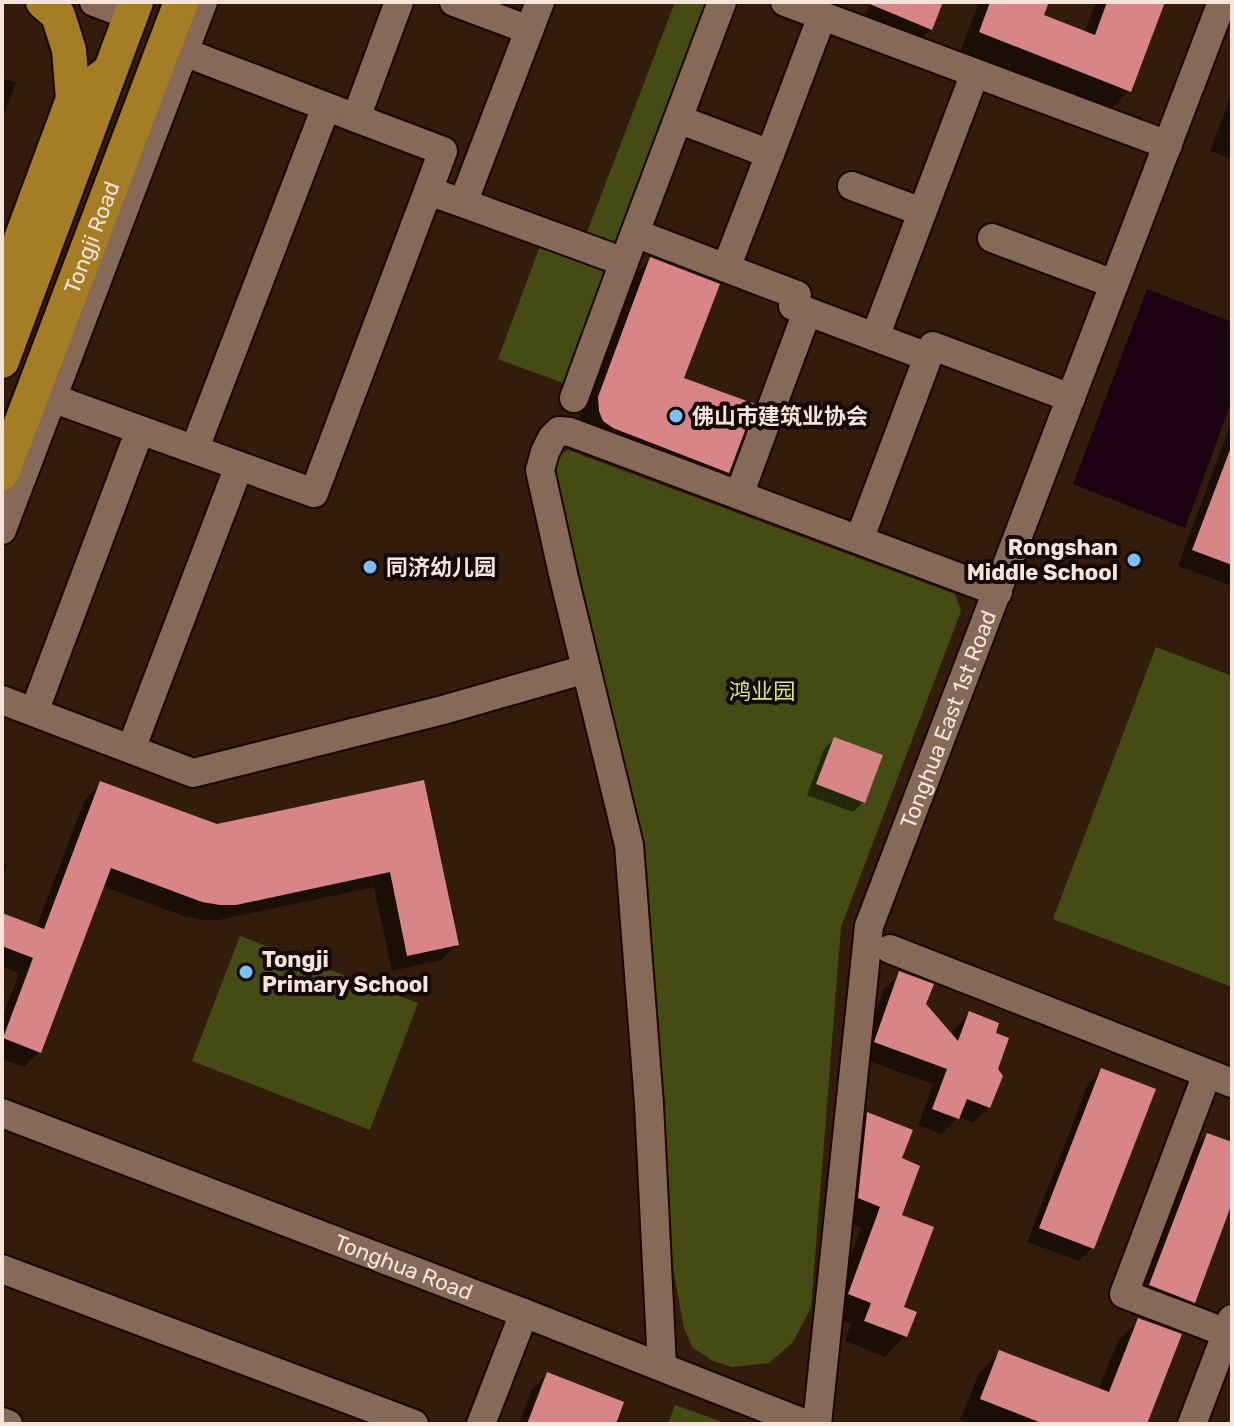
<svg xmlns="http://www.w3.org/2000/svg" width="1234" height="1426" font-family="Rubik,'Noto Sans SC',sans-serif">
	<rect width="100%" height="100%" fill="#341c0d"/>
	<g fill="#444c14">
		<polygon points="675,2 717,2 620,254 584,240"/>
		<polygon points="543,238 618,266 574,387 498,359"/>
		<polygon points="568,450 955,594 961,611 841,927 811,1308 793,1342 769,1363 732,1367 713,1361 692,1347 684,1328 672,1263 639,843 551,471 557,456"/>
		<polygon points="1156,647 1232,676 1232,987 1053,919"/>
		<polygon points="240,936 418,1003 370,1130 192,1061"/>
		<polygon points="675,1405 728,1424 668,1424"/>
	</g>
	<polygon fill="#1b0111" points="1147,289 1232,322 1232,400 1185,528 1073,484"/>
	<g fill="#0007">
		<polygon points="871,2 941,2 931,29 910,50 860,30"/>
		<polygon points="979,2 1047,2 1041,16 1084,33 1096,2 1163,2 1129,91 1109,111 960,52"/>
		<polygon points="2,78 16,83 2,120"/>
		<polygon points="1232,92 1232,159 1210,151"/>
		<polygon points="651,259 681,379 727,472 709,490 581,431 580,417 632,278"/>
		<polygon points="1232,420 1232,586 1178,566"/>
		<polygon points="834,739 863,802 853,812 807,795 824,749"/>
		<polygon points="423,782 457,944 441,960 392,971 374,887 219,920 203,920 186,917 102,886 39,1052 24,1067 2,1059 2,1018 19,973 2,967 2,915 36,928 85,799 101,783 217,826"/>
		<polygon points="2,863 7,865 2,879"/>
		<polygon points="900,973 951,1036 954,1029 969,1014 993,1034 995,1069 989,1107 973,1123 958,1117 942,1134 918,1125 933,1084 860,1058 884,989"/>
		<polygon points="1102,1070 1093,1247 1079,1261 1027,1242 1088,1084"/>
		<polygon points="867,1114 899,1160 901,1308 905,1336 885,1357 845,1341 851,1324 828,1315 861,1228 838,1219 847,1135"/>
		<polygon points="1207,1135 1232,1144 1232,1197 1193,1301 1177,1317 1135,1301 1191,1151"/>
		<polygon points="1139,1320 1145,1424 971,1424 960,1420 979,1373 1000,1352 1098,1390 1118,1341"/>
		<polygon points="547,1374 615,1419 628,1424 519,1424 532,1389"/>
	</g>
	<g fill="#d88588">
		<polygon points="865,2 943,2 932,30"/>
		<polygon points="990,2 1049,2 1044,15 1095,35 1107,2 1165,2 1131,92 979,32"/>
		<polygon points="650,257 720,284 684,378 755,404 729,473 613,428 603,421 599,411 598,397"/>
		<polygon points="1230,450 1232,450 1232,565 1192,550"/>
		<polygon points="834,737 883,755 865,803 816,784"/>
		<polygon points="424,780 459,945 407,956 390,872 236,905 220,905 202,902 111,868 41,1053 3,1038 33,958 2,946 2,913 44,929 100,781 217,824"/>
		<polygon points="899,971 934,984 926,1004 958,1041 969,1011 999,1023 996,1033 1009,1038 998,1069 1003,1076 990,1108 967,1099 959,1119 932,1109 947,1069 874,1042"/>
		<polygon points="1101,1068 1156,1089 1094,1249 1039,1228"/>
		<polygon points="867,1112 913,1130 902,1158 920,1166 902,1215 934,1227 904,1307 917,1312 907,1337 864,1321 871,1303 848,1294 880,1207 858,1198"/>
		<polygon points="1207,1133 1232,1142 1232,1203 1195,1303 1149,1285"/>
		<polygon points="1138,1318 1182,1334 1147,1424 1044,1424 980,1399 999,1350 1109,1392"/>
		<polygon points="547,1372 624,1402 616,1424 527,1424"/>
	</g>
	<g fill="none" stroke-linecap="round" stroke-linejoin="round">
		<g stroke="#1b0600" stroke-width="32">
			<g id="minor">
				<polyline points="94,2 131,16"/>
				<polyline points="454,2 529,30"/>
				<polyline points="540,2 463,203 624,262 722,2"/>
				<polyline points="785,2 1168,145"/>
				<polyline points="184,52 356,118 399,2"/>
				<polyline points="356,118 443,151 428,191"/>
				<polyline points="678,119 770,154 726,268 797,295 793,306 928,357 933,346 1071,398"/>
				<polyline points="770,154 822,16"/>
				<polyline points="852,186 922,212"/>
				<polyline points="635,233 726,268"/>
				<polyline points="992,238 1114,284"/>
				<polyline points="875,337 975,73"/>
				<polyline points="52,398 314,493 428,191 463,203"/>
				<polyline points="574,398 624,262"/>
				<polyline points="195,448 326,107"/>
				<polyline points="739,495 807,312"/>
				<polyline points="864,527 928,357"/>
				<polyline points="2,530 203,2"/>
				<polyline points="2,700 193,773 443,710 586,669"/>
				<polyline points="34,712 140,430"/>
				<polyline points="131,749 239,466"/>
				<polyline points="890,949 1232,1083"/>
				<polyline points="1207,1074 1124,1294 1227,1333"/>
				<path id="s1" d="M2,1113L524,1313L806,1424"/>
				<polyline points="2,1269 414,1424"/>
				<polyline points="662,1366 649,1104 629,845 564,578 540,470 545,452 552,438 559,431 570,432 998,592"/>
				<polyline points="2,1422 8,1424"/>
				<polyline points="481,1424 524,1313"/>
				<path id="s2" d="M817,1424L869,926L1222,2"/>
				<polyline points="1192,1424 1232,1319"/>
			</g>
		</g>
		<g stroke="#1b0600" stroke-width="38">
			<g id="major">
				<polyline points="43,2 58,15 69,50 73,99"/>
				<polyline points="2,290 73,99 110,71"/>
				<polyline points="2,361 136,2"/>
				<path id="s3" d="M2,473L181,2"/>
			</g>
		</g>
		<use href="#minor" stroke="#876958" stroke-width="28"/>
		<use href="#major" stroke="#a57d25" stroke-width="34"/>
	</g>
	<g fill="#7bbef8" stroke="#140904" stroke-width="3">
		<circle cx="676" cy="416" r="8"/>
		<circle cx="1134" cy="560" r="8"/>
		<circle cx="370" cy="567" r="8"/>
		<circle cx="246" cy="972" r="8"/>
	</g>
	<g text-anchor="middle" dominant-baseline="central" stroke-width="8" stroke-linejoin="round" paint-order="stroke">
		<g font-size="22" fill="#f6e4db" stroke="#140904">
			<text stroke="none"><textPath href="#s3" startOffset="252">Tongji Road</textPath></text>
			<text stroke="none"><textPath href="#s2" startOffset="722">Tonghua East 1st Road</textPath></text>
			<text stroke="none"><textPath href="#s1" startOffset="430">Tonghua Road</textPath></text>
		</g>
		<g font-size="22" font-weight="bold" fill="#f6e4db" stroke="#140904" text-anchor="start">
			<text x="692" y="416">佛山市建筑业协会</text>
			<text x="1118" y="547" text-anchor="end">Rongshan<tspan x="1118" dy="25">Middle School</tspan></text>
			<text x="386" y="567">同济幼儿园</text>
			<text x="262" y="959">Tongji<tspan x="262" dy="25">Primary School</tspan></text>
		</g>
		<g font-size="22" fill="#d5e77e" stroke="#140904">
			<text x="762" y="691">鸿业园</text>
		</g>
	</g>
	<rect width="1234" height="1426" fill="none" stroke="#f6e4db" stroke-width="8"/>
</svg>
